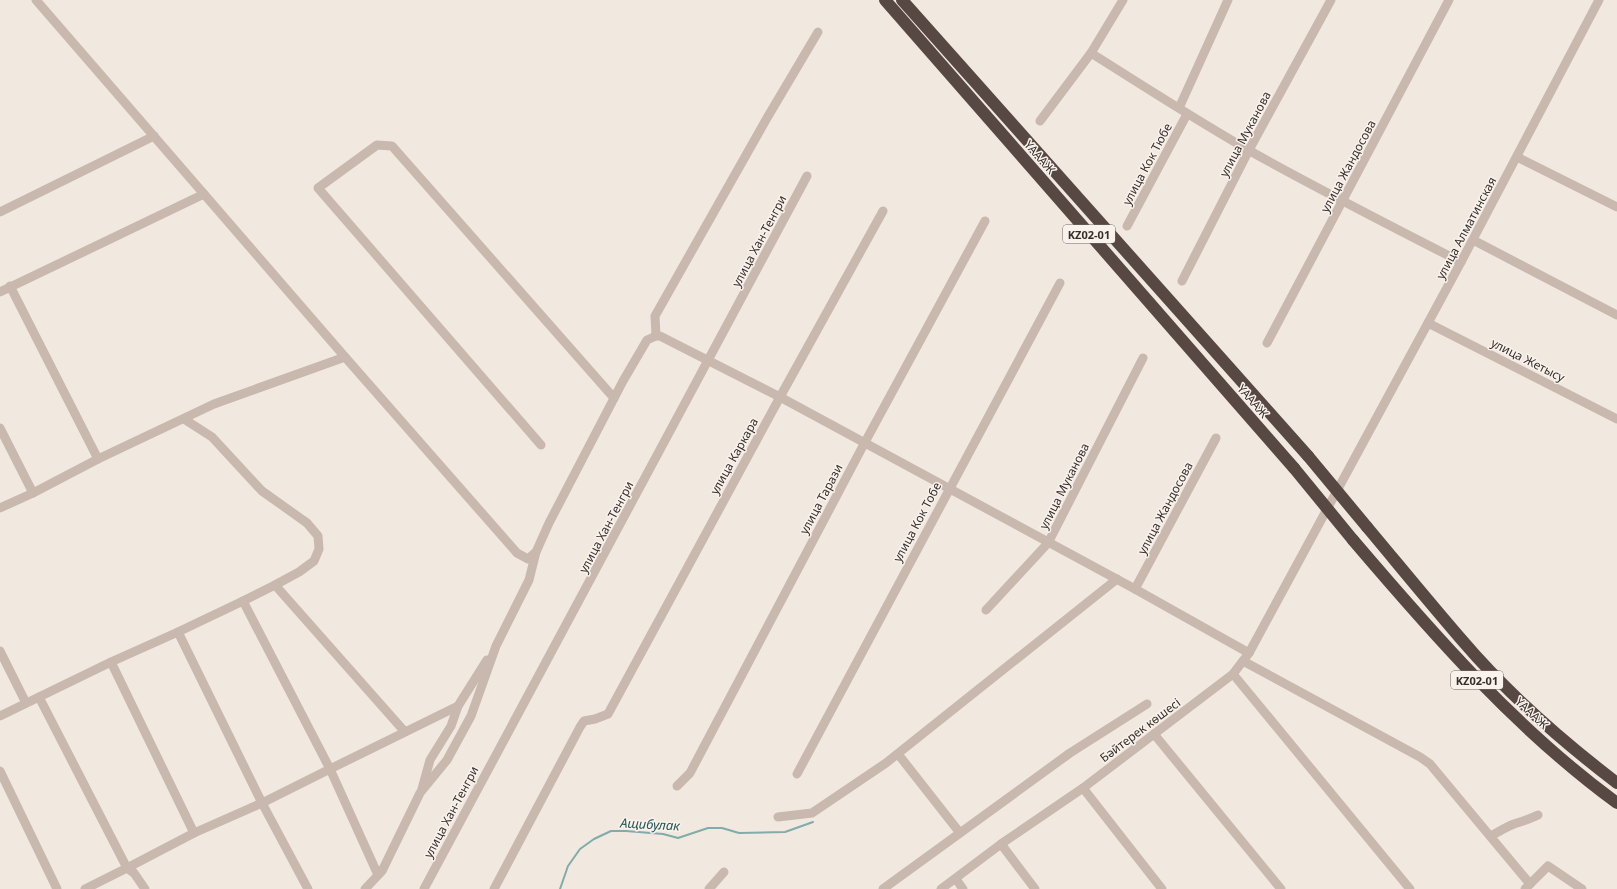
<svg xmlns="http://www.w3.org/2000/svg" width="1617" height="889" font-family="'Noto Sans',sans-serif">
	<rect width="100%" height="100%" fill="#f1e8e0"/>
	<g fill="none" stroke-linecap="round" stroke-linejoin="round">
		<polyline stroke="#82abab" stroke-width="2" points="560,889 568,866 580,849 594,839 611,831 626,831 663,834 678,838 708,828 722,828 739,833 785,832 813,822"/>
		<g stroke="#c8b8ad" stroke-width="9">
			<polyline points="36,0 345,357 517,553 528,559 536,552 549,523 623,381 647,340 656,336 660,336 780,397 1135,589 1249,653"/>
			<path d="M1091,53C1143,86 1196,120 1250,151C1320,190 1391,226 1461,262"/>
			<polyline points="1179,108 1228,0"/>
			<polyline points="1040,121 1091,53 1123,0"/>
			<polyline points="1517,157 1617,207"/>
			<polyline points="0,212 154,136"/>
			<polyline points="1127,226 1187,114"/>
			<polyline points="1473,240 1617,315"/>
			<polyline points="1182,281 1249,150 1331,0"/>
			<polyline points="10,286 98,459"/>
			<polyline points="0,292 204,194"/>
			<polyline points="1428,323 1617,419"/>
			<polyline points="656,336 655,316 767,118 818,32"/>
			<polyline points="1267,343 1449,0"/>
			<polyline points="184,419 212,437 262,491 307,523 318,536 319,549 314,561 299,572 275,585"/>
			<polyline points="0,428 33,493"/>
			<polyline points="541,445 318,188 377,145 392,146 614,398"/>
			<polyline points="0,508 33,493 98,459 214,404 345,357"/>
			<polyline points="1135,589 1216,438"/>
			<polyline points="243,601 178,632 262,803 330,769 378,875"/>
			<polyline points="986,610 1048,543 1143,358"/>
			<polyline points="178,632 111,662 194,833 262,803 308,889"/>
			<polyline points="0,651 26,703"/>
			<polyline points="1243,661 1420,757 1430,764 1530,884"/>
			<polyline points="111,662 39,697 127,868 194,833"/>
			<polyline points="1233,674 1410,889"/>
			<polyline points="0,716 39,697"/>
			<polyline points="405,732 275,585 243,601 330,769 458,706"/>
			<polyline points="1154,734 1281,889"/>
			<polyline points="898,754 960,833"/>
			<polyline points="0,771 57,889"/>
			<polyline points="797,774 1060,283"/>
			<polyline points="677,786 690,773 864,444 985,221"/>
			<polyline points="1083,788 1162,889"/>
			<polyline points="422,789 430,760 451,726 458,706 487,660"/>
			<polyline points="778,817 812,813 886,763 1117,579"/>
			<path d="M1491,836C1498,832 1506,827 1514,824C1523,821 1530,819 1538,815"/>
			<polyline points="1001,844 1035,889"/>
			<polyline points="956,879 963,889"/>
			<polyline points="85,889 127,868 134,873 145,889"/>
			<polyline points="365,889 382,871 420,793 447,760 471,716 496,646 529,580 536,552"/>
			<polyline points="424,889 807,176"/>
			<polyline points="494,889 580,727 584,721 595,719 608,714 780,397 883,211"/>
			<polyline points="709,889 724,872"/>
			<polyline points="883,889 1070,753 1147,704"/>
			<polyline points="941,889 1001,844 1083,788 1233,674 1249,653 1461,262 1599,0"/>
			<polyline points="1525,889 1548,866 1582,889"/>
		</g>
		<g stroke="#574843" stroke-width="12">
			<polyline points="885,0 1294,468"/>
			<polyline points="902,0 1308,456"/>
			<path d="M1367,527C1398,564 1429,602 1461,639C1506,692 1562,741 1617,783"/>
			<path d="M1353,540C1434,635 1516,729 1617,803"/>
		</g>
		<g stroke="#574843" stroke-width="12">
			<polyline points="1308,456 1367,527"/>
			<polyline points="1294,468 1353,540"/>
		</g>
	</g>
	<g text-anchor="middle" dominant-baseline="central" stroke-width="3" stroke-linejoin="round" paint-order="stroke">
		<g fill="#f9f2ec" stroke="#716965" stroke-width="1">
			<rect x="1063" y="225" width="52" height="18" rx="3"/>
			<rect x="1451" y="671" width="52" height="18" rx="3"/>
		</g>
		<g font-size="11" font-weight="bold" fill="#372e2b">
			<text x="1089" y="234">KZ02-01</text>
			<text x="1477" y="680">KZ02-01</text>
		</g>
		<g font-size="12" fill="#372e2b" stroke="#f9f2ec">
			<text transform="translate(1245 134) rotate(-62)">улица Муканова</text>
			<text transform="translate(1040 157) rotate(49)">ҮАААЖ</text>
			<text transform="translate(1147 164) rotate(-62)">улица Кок Тюбе</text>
			<text transform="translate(1348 166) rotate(-62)">улица Жандосова</text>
			<text transform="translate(1466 228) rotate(-62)">улица Алматинская</text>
			<text transform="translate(759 241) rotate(-62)">улица Хан-Тенгри</text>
			<text transform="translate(1528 360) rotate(27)">улица Жетысу</text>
			<text transform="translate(1253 401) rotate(49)">ҮАААЖ</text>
			<text transform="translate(734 456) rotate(-61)">улица Каркара</text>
			<text transform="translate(1064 486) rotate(-63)">улица Муканова</text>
			<text transform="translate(821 499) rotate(-62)">улица Тарази</text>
			<text transform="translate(1165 508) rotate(-62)">улица Жандосова</text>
			<text transform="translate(917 522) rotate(-62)">улица Кок Тобе</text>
			<text transform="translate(606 527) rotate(-62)">улица Хан-Тенгри</text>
			<text transform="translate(1532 713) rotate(43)">ҮАААЖ</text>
			<text transform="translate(1140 730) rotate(-37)">Бәйтерек көшесі</text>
			<text transform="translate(451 812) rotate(-62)">улица Хан-Тенгри</text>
		</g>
		<g font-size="13" font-style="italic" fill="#245455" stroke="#f9f2ec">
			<text transform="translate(650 824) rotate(3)">Ащибулак</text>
		</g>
	</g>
</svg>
